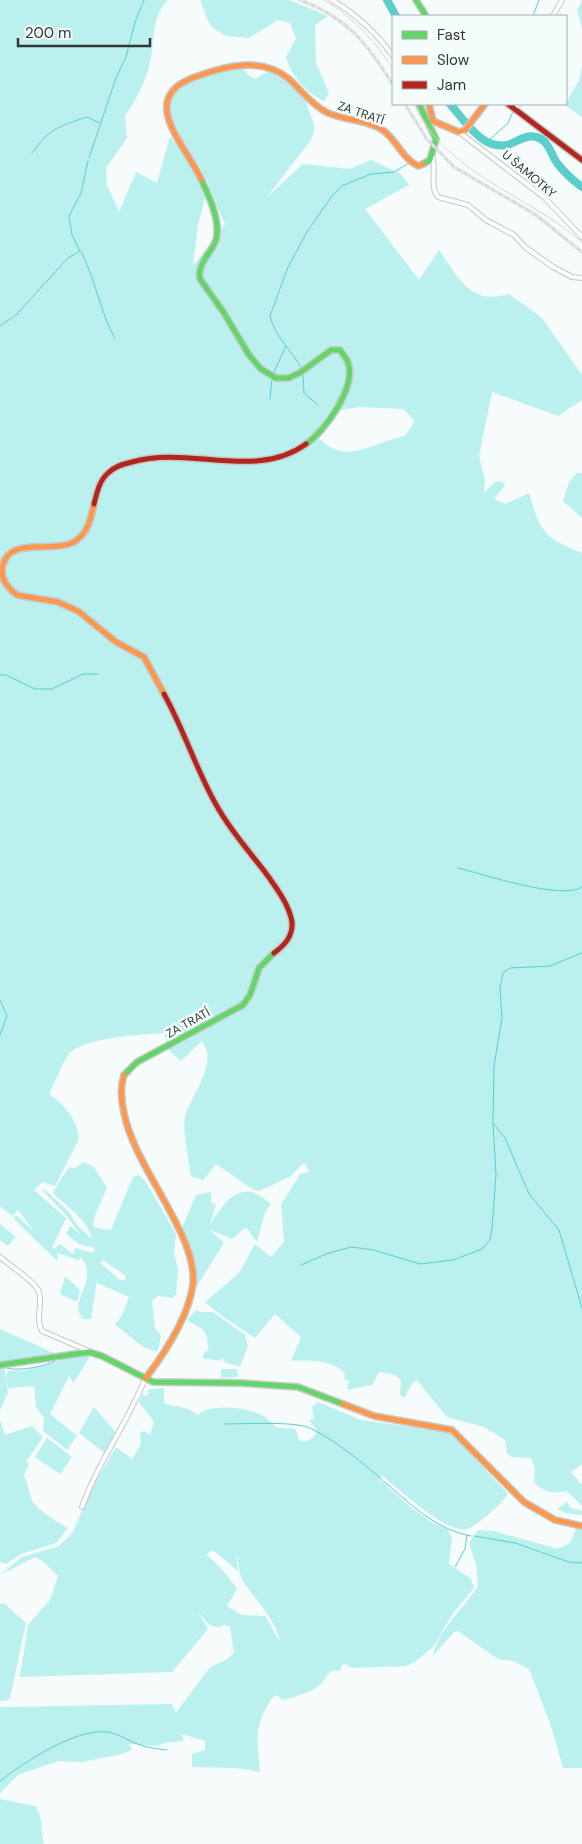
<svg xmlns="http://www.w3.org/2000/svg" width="582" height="1844" font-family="'DM Sans',sans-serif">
	<rect width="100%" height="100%" fill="#f6fbfb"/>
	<g fill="#baf1ee" fill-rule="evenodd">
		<path d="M0,0H168C149,18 156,46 148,70C143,87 135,101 125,116L127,138L106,168L107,185L119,212L136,172L157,183L170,136L196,172L205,198L198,225L193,266L225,224C217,207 211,188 202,171C189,148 149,109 184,85C199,74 225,72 243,68L249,76L256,79L269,71L288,80L305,99L315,128L311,140L266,198L303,164L349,169L371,160L401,174L409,185L365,209L419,280L439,250C459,278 470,306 509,294L542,318L582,375V400L558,416L492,392L479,456L485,480L484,493L495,482L501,481L505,485L494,499L505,504L529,493C541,533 543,537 582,553V1464L571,1472L582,1485V1506L567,1491C553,1494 544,1492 534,1482L535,1468L531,1458L512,1457L507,1453L505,1440L484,1427L447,1417L417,1380L413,1382L404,1398L400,1395L401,1380L395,1375L379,1372L372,1385L347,1390L349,1381L344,1380L345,1374C335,1360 308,1360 291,1361L301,1337L275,1314L255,1338L225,1318L205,1302L239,1273L255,1244L271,1257L284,1242L281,1205L300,1174L309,1172L306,1164H302L291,1176L259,1191L252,1189L216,1164L203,1180L191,1176C189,1163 182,1128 185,1117C191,1094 219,1064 202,1041L181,1061L170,1051L164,1033C144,1034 83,1038 70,1053C64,1059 54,1085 49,1094C64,1105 78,1120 79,1139L55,1186L42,1182L34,1190L66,1218L52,1248L54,1249L60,1244L73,1254L75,1248L93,1253L95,1248L79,1244L66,1234L70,1226L80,1234L66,1215L43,1191L44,1189L68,1211L78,1226L92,1239C89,1222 66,1205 54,1194V1190L69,1167L75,1168L83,1162L94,1167L107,1188L95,1215L93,1227L108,1230H111L133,1177L139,1175L146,1182L176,1234L174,1253L178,1270L176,1294L173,1298L158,1296L152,1301L155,1328L161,1336L158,1351C141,1351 128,1332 115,1325L121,1317L129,1297L97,1283L98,1274L91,1319H83C67,1299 99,1284 82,1258H78L81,1261L58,1253L57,1261L14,1219L16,1215L34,1231L18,1210L12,1216L0,1206ZM359,407L403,409L415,421L405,436C369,443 344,469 314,433L330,412ZM103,1260L126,1276L125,1280H120L100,1263Z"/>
		<path d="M200,0H289L328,16L315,25L316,63L329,93L324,101C308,94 290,75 286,57L296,39L290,23L278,20L249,38L226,36L213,28L208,21Z"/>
		<polygon points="582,0 582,29 577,10"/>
		<polygon points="582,66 582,117 566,106 568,99 579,81"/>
		<polygon points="577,473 582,473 582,518 563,501 569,482"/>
		<path d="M211,1192V1202L216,1205L210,1224C227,1199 242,1177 271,1204L265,1212L257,1242L246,1227L232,1239L209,1229L224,1243L195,1289L192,1263L182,1228L196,1195Z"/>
		<polygon points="0,1224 16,1237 8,1246 0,1240"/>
		<polygon points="65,1276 80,1290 77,1302 60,1294"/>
		<path d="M196,1310L200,1312H213L245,1335L248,1346L240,1367L224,1362L225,1360L222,1358L220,1361L203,1358L204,1353L209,1349C207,1344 208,1342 207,1337C206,1328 193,1325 187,1320Z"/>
		<polygon points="0,1329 56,1354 0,1362"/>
		<path d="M91,1355L73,1383L69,1376L50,1414L77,1436L67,1450L43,1431L44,1418L36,1407L34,1386L8,1388L6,1376L8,1371C38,1372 62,1356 91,1355Z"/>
		<polygon points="0,1366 4,1366 8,1393 0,1410"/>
		<polygon points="221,1369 237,1369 238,1377 221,1378"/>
		<path d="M164,1388V1403C176,1408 187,1405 197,1415C211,1403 246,1407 262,1415C267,1417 273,1425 276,1427C282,1429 289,1427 296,1430L299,1440C307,1444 315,1438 317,1430L309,1420L314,1419L312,1407L318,1402L361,1420L446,1432L453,1435L508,1494C501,1504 478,1525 467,1529C448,1535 397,1488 383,1476L379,1479L408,1505L431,1522L447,1529L452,1537L449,1564L471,1579L474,1588L453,1613L434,1646L415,1662L406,1666L352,1668L345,1664L342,1665L340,1671C328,1667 327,1678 320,1685C312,1692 294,1697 283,1700L277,1695L273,1697C253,1725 257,1740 260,1772L236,1768L192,1767V1754L205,1750V1741L182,1734L184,1741L164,1743L158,1746L129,1744L132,1750L118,1755L82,1762L58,1761L18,1775L0,1793V1707L172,1704L176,1713L210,1667L226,1660L234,1653L230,1627L225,1625C211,1631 206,1621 197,1611L208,1629L172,1672L20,1677L28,1625L50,1600L58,1576L44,1562L35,1557L0,1575L22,1557L59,1546L73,1532L90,1491L116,1447L132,1459L141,1444L140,1434L144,1431L150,1435L154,1422L139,1402L143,1393L145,1396L149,1394L147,1390ZM213,1550L238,1571L236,1554C239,1562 238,1570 241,1577C252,1597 277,1620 280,1642L265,1616L242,1615L227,1606L237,1589C232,1581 214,1559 206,1555Z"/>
		<polygon points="94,1407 117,1434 105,1453 79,1433"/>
		<path d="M0,1420L5,1435L32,1426L43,1437L26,1462L29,1464L24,1475C28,1483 28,1489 31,1498C34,1508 58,1523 68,1528L56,1543L21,1554L6,1564L0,1562Z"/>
		<polygon points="47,1438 72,1457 60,1474 35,1457"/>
		<polygon points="567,1502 571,1508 582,1511 582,1515 566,1513 557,1509"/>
		<path d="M576,1528L582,1529V1768H563L551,1726L529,1669L513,1661L498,1659L458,1631L454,1632L433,1656C437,1631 465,1607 478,1586L476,1565L469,1543L478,1530L493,1531L555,1548C570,1547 572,1541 576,1528Z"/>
		<polygon points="0,1604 5,1604 26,1623 10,1698 6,1701 0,1701"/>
		<path d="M0,1799L35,1806C44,1820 40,1828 44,1844H0Z"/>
	</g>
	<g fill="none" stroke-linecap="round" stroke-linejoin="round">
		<g stroke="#5acecb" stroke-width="1">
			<polyline points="533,16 539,0"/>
			<polyline points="487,142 508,123 513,112"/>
			<path d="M32,153C50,128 58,127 86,117L100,123"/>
			<polyline points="89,158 116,78 126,57 135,22 144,0"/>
			<path d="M81,251C95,279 100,311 115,339"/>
			<polyline points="0,326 16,315 68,258 80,251 72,235 69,216 81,193 88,161"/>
			<path d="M302,369C292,351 275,337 270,316L288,267L307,232L332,196L342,186L371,174L394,172L409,163"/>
			<polyline points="303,373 304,393 318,405"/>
			<polyline points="273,374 286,346"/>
			<polyline points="270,399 272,378"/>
			<polyline points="0,675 6,675 35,689 52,689 83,674 98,674"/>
			<path d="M458,868C483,874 563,901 582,887"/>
			<polyline points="582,953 550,966 510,968 503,973 500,988 502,1018 494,1066 493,1123 505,1138 529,1194 559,1230 582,1308"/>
			<polyline points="0,1000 7,1016 0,1035"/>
			<polyline points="301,1265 326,1254 351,1247 374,1250 420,1264 453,1260 482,1249 490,1240 492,1228 496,1174 493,1123"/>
			<path d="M4,1367C14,1373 53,1366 61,1357"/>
			<path d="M225,1424C244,1424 295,1421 310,1428C337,1441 364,1464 387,1484C413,1506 435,1529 471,1536"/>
			<polyline points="474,1536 515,1543 569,1562 582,1563"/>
			<polyline points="455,1567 465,1549 467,1535"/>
			<path d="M0,1781C25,1762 75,1728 108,1732C120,1734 131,1743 144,1746C151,1748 159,1749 167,1750"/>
		</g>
		<g stroke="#5acecb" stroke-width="8">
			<polyline points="387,0 396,16"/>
			<path d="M450,104C465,121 484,153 510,144C518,141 527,134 536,137C549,140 550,153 557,163C563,171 574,181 582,187"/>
		</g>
		<g stroke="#c4c8c8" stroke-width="6">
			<g id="street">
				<path d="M332,0C356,14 377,34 393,56"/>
				<polyline points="553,16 562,0"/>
				<polyline points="515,109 519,104"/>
				<polyline points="459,132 545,198 582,237"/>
				<path d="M432,156C437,169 429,185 438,197L468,205L486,220L514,235L525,247L553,267L572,277L582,278"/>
				<path d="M0,1257C9,1265 36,1282 39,1292C43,1305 35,1319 42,1331L91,1352"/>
				<path d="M82,1507C98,1462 127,1424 145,1379"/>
			</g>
		</g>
		<g stroke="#c4c8c8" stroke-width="8">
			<g id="fast">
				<polyline points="416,0 426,16"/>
				<polyline points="419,104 436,139 430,160 423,164"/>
				<path d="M201,179C209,196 221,221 216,240C211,254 197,263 200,279L224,313L249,355L261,369L276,378H289L301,372L331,350H340C342,353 345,357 347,360C359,385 325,431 306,444"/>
				<polyline points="124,1075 137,1062 243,1005 250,995 259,968 274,953"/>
				<polyline points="0,1365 89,1352 102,1356 153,1382 240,1383 298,1387 343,1404"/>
			</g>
		</g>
		<g stroke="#c4c8c8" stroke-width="8">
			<g id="slow">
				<polyline points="429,104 433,121 459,132 465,130 485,104"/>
				<path d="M201,179C185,144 136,98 195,77C225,66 261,56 289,79C301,90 311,104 326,112C344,121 367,119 384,131C397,141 402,158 418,166L423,164"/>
				<path d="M94,504C91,519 87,536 72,543C50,553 7,535 2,569C1,580 9,589 17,595L58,602L78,611L116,642L144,657L164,694"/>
				<path d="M124,1075C120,1087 121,1100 124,1113C134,1167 198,1235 193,1284C189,1316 164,1354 145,1379"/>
				<polyline points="343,1404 374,1416 452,1430 524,1502 555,1520 582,1526"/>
			</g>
		</g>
		<g stroke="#c4c8c8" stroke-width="8">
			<g id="jam">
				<polyline points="508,104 582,160"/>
				<path d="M94,504C97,493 99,481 108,473C115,466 124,464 132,462C189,445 255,481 306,444"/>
				<path d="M164,694C183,728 195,766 214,801C228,827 247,849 265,872C275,886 289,904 292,922C293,936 285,945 274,953"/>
			</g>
		</g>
		<use href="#street" stroke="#fefefe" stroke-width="4"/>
		<use href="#fast" stroke="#63d668" stroke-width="5"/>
		<use href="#slow" stroke="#ff974d" stroke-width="5"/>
		<use href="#jam" stroke="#b3261e" stroke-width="5"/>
		<g stroke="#d7d8d8" stroke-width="1">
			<path d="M324,0C353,16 375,41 393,69"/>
			<path d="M414,104C444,173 527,194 582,242"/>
		</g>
		<g stroke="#d7d8d8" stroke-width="3">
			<g id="rail">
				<path d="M300,0C347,17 368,44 393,85"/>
				<polyline points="405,104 426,138 454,167 536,215 582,252"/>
			</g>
		</g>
		<use href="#rail" stroke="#f5fcfc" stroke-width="1" stroke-dasharray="4" stroke-linecap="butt"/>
	</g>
	<g text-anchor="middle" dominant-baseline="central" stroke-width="5" stroke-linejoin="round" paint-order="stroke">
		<g font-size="12" fill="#333636" stroke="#f5fcfc">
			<text transform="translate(361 113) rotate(19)">ZA TRATÍ</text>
			<text transform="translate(529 174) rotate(40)">U ŠAMOTKY</text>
			<text transform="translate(188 1023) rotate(-29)">ZA TRATÍ</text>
		</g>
	</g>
	<rect x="392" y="15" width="175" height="90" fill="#f5fcfc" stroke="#a7adad"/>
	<rect x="402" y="31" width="25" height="8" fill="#63d668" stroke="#a7adad"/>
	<text x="437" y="40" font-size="15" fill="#333636">Fast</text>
	<rect x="402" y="56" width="25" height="8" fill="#ff974d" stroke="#a7adad"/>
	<text x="437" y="65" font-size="15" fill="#333636">Slow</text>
	<rect x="402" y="81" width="25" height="8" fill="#b3261e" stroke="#a7adad"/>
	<text x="437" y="90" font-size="15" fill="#333636">Jam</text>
	<path d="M18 38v8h132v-8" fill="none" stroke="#333636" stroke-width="2.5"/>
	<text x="25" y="38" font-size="15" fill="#333636" stroke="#f5fcfc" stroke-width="4" paint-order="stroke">200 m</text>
</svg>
